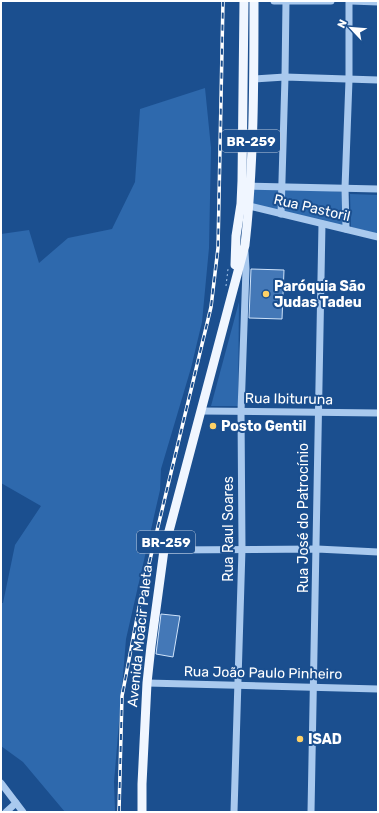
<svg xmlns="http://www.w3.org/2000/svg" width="379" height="813" font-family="Rubik,sans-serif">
	<rect width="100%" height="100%" fill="#1b4f8f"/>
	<g fill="#2e69ad">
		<polygon points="205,88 211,148 209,248 202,322 191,368 161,469 160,490 126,639 114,782 115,812 65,812 23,762 1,746 1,603 3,603 15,545 41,506 1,483 1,234 29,230 39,263 68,238 112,229 135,182 140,109"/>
		<polygon points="251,187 282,188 280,213 250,206"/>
		<polygon points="284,187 344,192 345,227 281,213"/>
		<polygon points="350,194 378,195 378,234 351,227"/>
		<polygon points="239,302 238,406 211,406"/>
	</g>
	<g fill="#4478b7" stroke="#cfe3fa">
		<polygon points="251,269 284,270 282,319 249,318"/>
		<polygon points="161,614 180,616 173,657 156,654"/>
	</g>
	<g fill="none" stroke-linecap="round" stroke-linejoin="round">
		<polyline stroke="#a9c9ee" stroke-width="1" stroke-dasharray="2 3" stroke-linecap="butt" points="226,286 228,269"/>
		<g stroke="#a9c9ee" stroke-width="7">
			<polyline points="274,1 331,1"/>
			<polyline points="351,1 378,2"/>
			<polyline points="254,79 285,77 378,80"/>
			<polyline points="246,186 378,189"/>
			<polyline points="245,205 378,237"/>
			<polyline points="281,214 285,77 286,1"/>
			<polyline points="346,229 345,188 349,80 349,1"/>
			<polyline points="201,411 378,413"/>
			<polyline points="164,550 317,549 378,552"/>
			<polyline points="147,683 378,689"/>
			<polyline points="1,783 23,812"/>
			<polyline points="6,812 16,803"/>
			<polyline points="234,812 242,549 241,411 246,269 245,252"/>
			<path d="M311,812C316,616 317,420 322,224"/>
		</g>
		<g stroke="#f0f6ff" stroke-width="9">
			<polyline points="235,265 236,236 241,204 242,181 244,1"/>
			<path d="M142,812V784L147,683L151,646L164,550L245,245C254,164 254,82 254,1"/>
		</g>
		<g stroke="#fff" stroke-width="3.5">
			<polyline id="rail" points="119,812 122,696 141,597 211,307 218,248 223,1"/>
		</g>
		<use href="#rail" stroke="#1b4f8f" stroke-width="2" stroke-dasharray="6" stroke-linecap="butt"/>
	</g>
	<g fill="#ffd166" stroke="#1b4f8f" stroke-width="1.5">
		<circle cx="266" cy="294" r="4"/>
		<circle cx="213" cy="426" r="4"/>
		<circle cx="300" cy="739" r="4"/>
	</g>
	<g text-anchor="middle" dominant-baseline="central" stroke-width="4" stroke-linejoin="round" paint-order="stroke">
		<g fill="#1b4f8f" stroke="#bbcadd" stroke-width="1">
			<rect x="222" y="130" width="58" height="22" rx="3"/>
			<rect x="137" y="531" width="58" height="22" rx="3"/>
		</g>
		<g font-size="13" font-weight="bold" fill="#fff">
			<text x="251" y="141">BR-259</text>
			<text x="166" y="542">BR-259</text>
		</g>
		<g font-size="14" fill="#fff" stroke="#1b4f8f">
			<text transform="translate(312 208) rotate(13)">Rua Pastoril</text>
			<text transform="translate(289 399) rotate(1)">Rua Ibituruna</text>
			<text transform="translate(303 518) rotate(-90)">Rua José do Patrocínio</text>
			<text transform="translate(228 529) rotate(-90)">Rua Raul Soares</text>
			<text transform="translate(140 636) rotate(-84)">Avenida Moacir Paleta</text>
			<text transform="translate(263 673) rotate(1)">Rua João Paulo Pinheiro</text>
		</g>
		<g font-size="14" font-weight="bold" fill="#fff" stroke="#1b4f8f" text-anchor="start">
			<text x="274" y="286">Paróquia São<tspan x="274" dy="16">Judas Tadeu</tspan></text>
			<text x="221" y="426">Posto Gentil</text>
			<text x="308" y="739">ISAD</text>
		</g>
	</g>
	<rect width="379" height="813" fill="none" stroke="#ffffff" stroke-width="4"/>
	<g transform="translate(351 28) rotate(296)" stroke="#1b4f8f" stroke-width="3" paint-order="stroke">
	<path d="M0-3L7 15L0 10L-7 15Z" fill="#ffffff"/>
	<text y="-6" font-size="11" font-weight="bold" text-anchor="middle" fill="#ffffff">N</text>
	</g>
</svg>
